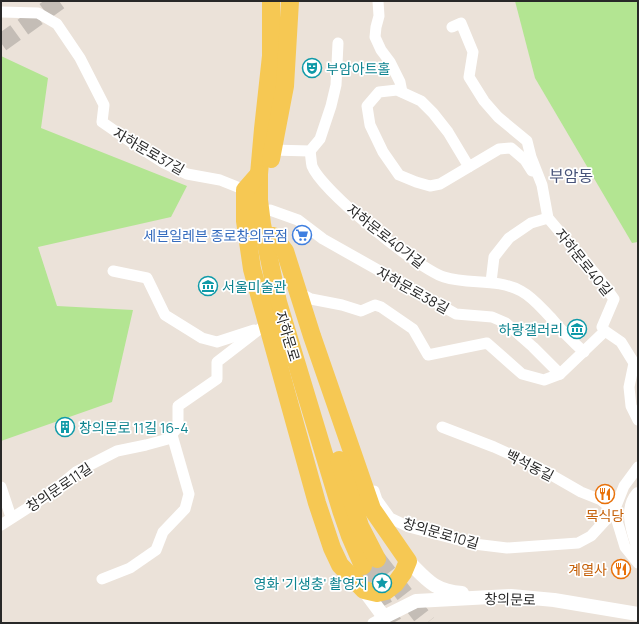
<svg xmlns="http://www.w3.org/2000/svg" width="639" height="624" font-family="Manrope,'Noto Sans KR',sans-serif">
	<rect width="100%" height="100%" fill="#ebe2d9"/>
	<g fill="#b3e592">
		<polygon points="515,1 638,1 638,242 632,243 535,78"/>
		<polygon points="1,56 48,78 41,128 187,186 171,217 38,247 57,306 133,310 112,402 1,441"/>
	</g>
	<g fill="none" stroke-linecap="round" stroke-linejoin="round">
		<g stroke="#c4bdb6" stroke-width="18" stroke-dasharray="18 9" stroke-linecap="butt">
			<polyline points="377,559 427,623"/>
			<polyline points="363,566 393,623"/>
		</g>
		<polyline stroke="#c4bdb6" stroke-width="18" stroke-dasharray="18 9" stroke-linecap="butt" points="1,43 59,1"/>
		<g stroke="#fff" stroke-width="11">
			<polyline points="378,1 379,16 376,27 375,37 381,50 390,62 400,82 402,92"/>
			<polyline points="1,12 38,13 57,24 80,58 104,105 102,122 131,142 164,163 187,174 220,180 245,190"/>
			<polyline points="452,27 461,23 473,52 469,77 484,101 498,117 527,141 531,157 542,185 548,218 599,278 614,299 602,327 605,331 621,342 634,363 629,387 631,406 638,420"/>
			<polyline points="272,150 310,151 320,139 331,106 336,85 338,43"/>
			<path d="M310,151C311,156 311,162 312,166C322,191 418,269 444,277C469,285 497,278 521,291C534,298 542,309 552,319C562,331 573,342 584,352"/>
			<polyline points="469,167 448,132 433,113 421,101 397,90 379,92 367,106 370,125 383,152 399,175 416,182 430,186 440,184 499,149 511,148 525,160 532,171"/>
			<polyline points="270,210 298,220 323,239 456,314 492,317 506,323 533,347 560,374"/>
			<polyline points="113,271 147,278 165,315 202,338 217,342 254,330"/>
			<polyline points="491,282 494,257 509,238 531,223 548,218"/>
			<polyline points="298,292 311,299 342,305 361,311 375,305 381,307 413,329 428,355 487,343 522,374 544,380 560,374 605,331"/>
			<polyline points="638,467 624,486 614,511 625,547 638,563"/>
			<polyline points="1,487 11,517"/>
			<polyline points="374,491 377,500 390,518 409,527 474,544 507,548 578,543 591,536 614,511 601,500 581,492 534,465 494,447 442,427"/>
			<polyline points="1,525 48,495 76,472 117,451 146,445 168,439 178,427 178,406 217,379 217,362 261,328 267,324"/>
			<polyline points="102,579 130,568 156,550 163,532 185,509 189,494 172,435"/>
			<polyline points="373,623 384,617"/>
		</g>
		<g stroke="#fff" stroke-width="14">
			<path d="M638,494C625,509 633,530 638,546"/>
			<path d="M408,561C427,580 434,591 462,593"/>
			<polyline points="364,590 384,617 416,601 511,596 554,600 638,614"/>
		</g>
		<g stroke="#f6c853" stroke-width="18">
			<polyline points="271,1 271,56 263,129 259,174 259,200 262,224 278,302 341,510 350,536 363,566"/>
			<polyline points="271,159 285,86 290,1"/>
			<polyline points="259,174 245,190 245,221 252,269 317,503 332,548 340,565 364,590 377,593 386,591 395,584 403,573 408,561 372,509 312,336 285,251 273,236"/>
			<polyline points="339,460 360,526 377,559"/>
		</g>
	</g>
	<defs>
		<g id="theatre-ring" transform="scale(1)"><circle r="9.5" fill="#fff" stroke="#0f9aa8" stroke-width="1.5"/><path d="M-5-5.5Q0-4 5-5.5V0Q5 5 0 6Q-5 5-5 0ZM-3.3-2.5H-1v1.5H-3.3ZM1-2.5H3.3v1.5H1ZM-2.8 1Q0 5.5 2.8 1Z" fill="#0f9aa8"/></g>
		<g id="supermarket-ring" transform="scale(1)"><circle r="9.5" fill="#fff" stroke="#3f7fe0" stroke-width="1.5"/><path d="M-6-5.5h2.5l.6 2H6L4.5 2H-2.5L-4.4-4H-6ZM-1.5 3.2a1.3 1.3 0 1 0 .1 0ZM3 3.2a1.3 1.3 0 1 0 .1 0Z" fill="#3f7fe0"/></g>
		<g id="museum-ring" transform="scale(1)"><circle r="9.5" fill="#fff" stroke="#0f9aa8" stroke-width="1.5"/><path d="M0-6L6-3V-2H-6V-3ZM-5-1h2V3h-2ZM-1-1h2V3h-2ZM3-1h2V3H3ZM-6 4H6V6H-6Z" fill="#0f9aa8"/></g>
		<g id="building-ring" transform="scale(1)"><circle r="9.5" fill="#fff" stroke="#0f9aa8" stroke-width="1.5"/><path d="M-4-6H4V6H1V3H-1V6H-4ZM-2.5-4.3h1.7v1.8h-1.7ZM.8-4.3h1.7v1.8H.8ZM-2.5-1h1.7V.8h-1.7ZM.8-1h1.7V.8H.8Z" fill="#0f9aa8"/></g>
		<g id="restaurant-ring" transform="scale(1)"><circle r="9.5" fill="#fff" stroke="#e8710a" stroke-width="1.5"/><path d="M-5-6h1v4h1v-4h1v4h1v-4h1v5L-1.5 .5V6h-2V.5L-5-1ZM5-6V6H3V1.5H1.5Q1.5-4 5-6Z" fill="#e8710a"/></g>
		<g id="sight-ring" transform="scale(1)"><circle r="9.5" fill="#fff" stroke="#0f9aa8" stroke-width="1.5"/><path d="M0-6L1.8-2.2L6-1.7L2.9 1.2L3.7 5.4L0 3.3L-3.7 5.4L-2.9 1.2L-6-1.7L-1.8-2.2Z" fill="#0f9aa8"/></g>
	</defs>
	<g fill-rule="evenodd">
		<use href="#theatre-ring" x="312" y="68"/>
		<use href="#supermarket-ring" x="302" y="235"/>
		<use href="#museum-ring" x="208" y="286"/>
		<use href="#museum-ring" x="577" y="329"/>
		<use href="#building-ring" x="65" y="427"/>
		<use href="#restaurant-ring" x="605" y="494"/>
		<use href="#restaurant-ring" x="621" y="569"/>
		<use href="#sight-ring" x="382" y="583"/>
	</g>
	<g text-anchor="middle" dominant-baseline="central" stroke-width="3.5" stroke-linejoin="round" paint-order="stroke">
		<g font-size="14" fill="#0d838f" stroke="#fff" text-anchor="start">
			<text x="326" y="68">부암아트홀</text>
			<text x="222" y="286">서울미술관</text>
			<text x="563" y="329" text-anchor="end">하랑갤러리</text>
			<text x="79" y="427">창의문로 11길 16-4</text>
			<text x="368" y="583" text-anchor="end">영화 '기생충' 촬영지</text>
		</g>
		<g font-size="14" fill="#282828" stroke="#fff">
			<text transform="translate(149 151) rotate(30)">자하문로37길</text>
			<text transform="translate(386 236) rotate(38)">자하문로40가길</text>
			<text transform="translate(584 262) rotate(51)">자하문로40길</text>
			<text transform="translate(413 290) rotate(29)">자하문로38길</text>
			<text transform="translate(288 336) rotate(73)">자하문로</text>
			<text transform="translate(530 465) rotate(27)">백석동길</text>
			<text transform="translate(59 487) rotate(-34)">창의문로11길</text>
			<text transform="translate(441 533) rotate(16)">창의문로10길</text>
			<text transform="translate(510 599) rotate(1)">창의문로</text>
		</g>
		<g font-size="14" fill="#366cbe" stroke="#fff" text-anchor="end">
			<text x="288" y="235">세븐일레븐 종로창의문점</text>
		</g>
		<g font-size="14" fill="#c56008" stroke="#fff">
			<text x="605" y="515">목식당</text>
			<text x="607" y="569" text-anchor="end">계열사</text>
		</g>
		<g font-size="16" fill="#47537a" stroke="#fff">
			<text x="571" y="176">부암동</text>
		</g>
	</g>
	<rect width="639" height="624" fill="none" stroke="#282828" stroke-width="4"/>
</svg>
